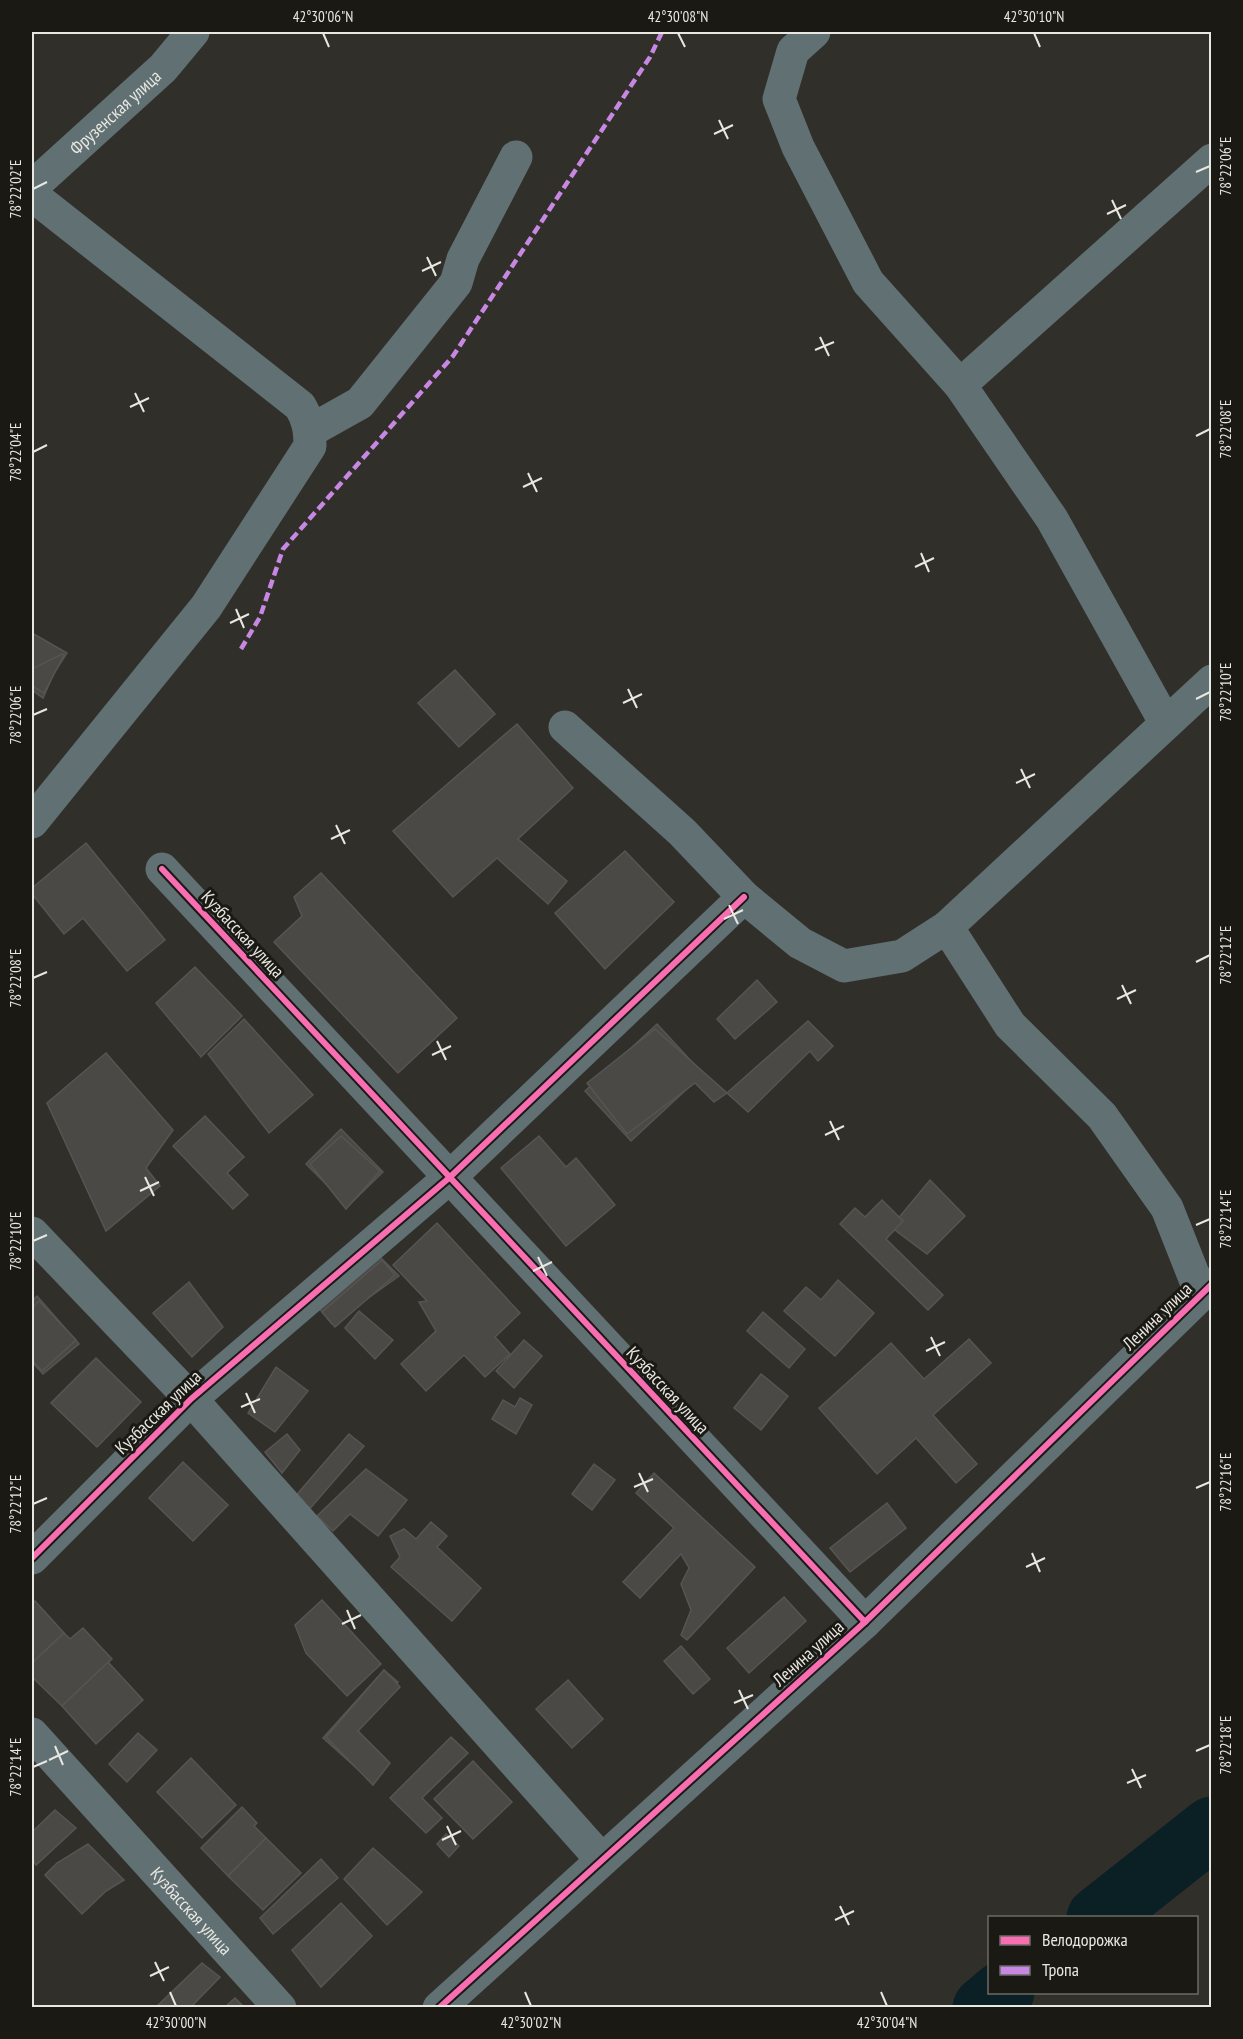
<svg xmlns="http://www.w3.org/2000/svg" width="1243" height="2039" font-family="'PT Sans Narrow',sans-serif">
	<rect width="100%" height="100%" fill="#302f2a"/>
	<g fill="none" stroke-linecap="round" stroke-linejoin="round">
		<g stroke="#0b2024" stroke-width="63">
			<polyline points="1098,1918 1212,1828"/>
			<polyline points="984,2008 1003,1992"/>
		</g>
	</g>
	<g fill="#4a4945" stroke="#565551" stroke-width="1.5">
		<polygon points="32,633 67,653 54,673 43,698 32,690"/>
		<polygon points="62,654 64,655 44,693 32,686 32,669"/>
		<polygon points="455,670 495,714 459,747 418,703"/>
		<polygon points="517,724 573,788 518,839 567,881 548,904 497,858 453,897 393,831"/>
		<polygon points="86,843 165,940 127,971 83,918 64,934 32,894 32,888"/>
		<polygon points="625,851 674,902 605,969 555,913"/>
		<polygon points="321,873 457,1018 398,1073 274,942 302,916 294,897"/>
		<polygon points="195,967 242,1016 201,1057 156,1003"/>
		<polygon points="757,980 777,1002 735,1039 717,1019"/>
		<polygon points="244,1019 313,1095 269,1133 208,1054"/>
		<polygon points="808,1021 833,1046 818,1061 810,1051 748,1112 727,1093"/>
		<polygon points="657,1024 703,1074 631,1141 585,1091"/>
		<polygon points="655,1029 727,1093 714,1102 695,1083 627,1134 587,1083"/>
		<polygon points="106,1053 173,1130 146,1168 160,1186 106,1231 47,1103"/>
		<polygon points="205,1116 244,1157 227,1173 248,1195 233,1209 173,1146"/>
		<polygon points="341,1129 383,1172 348,1206 306,1164"/>
		<polygon points="341,1136 380,1171 346,1209 310,1164"/>
		<polygon points="539,1136 566,1167 576,1158 615,1205 566,1246 501,1168"/>
		<polygon points="930,1180 965,1216 927,1254 891,1227"/>
		<polygon points="882,1200 903,1221 886,1239 943,1295 928,1310 840,1224 855,1208 865,1217"/>
		<polygon points="437,1223 520,1313 495,1337 510,1354 485,1377 464,1355 426,1391 401,1364 436,1331 419,1302 427,1301 393,1265"/>
		<polygon points="380,1257 399,1276 332,1324 319,1308"/>
		<polygon points="382,1260 395,1275 335,1327 322,1312"/>
		<polygon points="838,1280 874,1313 835,1356 784,1311 806,1287 821,1300"/>
		<polygon points="189,1282 223,1327 192,1357 153,1313"/>
		<polygon points="37,1296 79,1344 43,1374 32,1362 32,1301"/>
		<polygon points="39,1301 76,1340 42,1371 32,1360 32,1308"/>
		<polygon points="359,1311 393,1340 375,1359 345,1328"/>
		<polygon points="763,1312 805,1349 789,1368 747,1331"/>
		<polygon points="969,1339 991,1363 933,1415 977,1464 956,1483 916,1438 877,1474 819,1408 891,1343 924,1379"/>
		<polygon points="524,1340 542,1356 514,1388 496,1371"/>
		<polygon points="96,1358 141,1402 97,1447 51,1403"/>
		<polygon points="276,1367 308,1391 275,1432 248,1413"/>
		<polygon points="761,1374 788,1396 761,1430 734,1408"/>
		<polygon points="520,1398 532,1405 516,1434 492,1419 503,1400 515,1407"/>
		<polygon points="287,1434 300,1450 282,1473 265,1452"/>
		<polygon points="349,1434 364,1446 307,1512 293,1499"/>
		<polygon points="183,1462 228,1505 193,1541 149,1498"/>
		<polygon points="594,1464 615,1480 592,1510 572,1494"/>
		<polygon points="366,1469 407,1500 378,1536 350,1514 333,1531 317,1516"/>
		<polygon points="654,1473 755,1567 687,1640 681,1635 691,1610 681,1584 689,1568 681,1554 640,1598 623,1582 674,1528 636,1493"/>
		<polygon points="887,1503 906,1528 850,1572 830,1548"/>
		<polygon points="431,1522 447,1536 437,1547 481,1588 452,1621 391,1567 400,1557 390,1536 404,1529 416,1539"/>
		<polygon points="784,1597 806,1621 749,1673 727,1648"/>
		<polygon points="322,1600 381,1664 347,1696 306,1653 295,1625"/>
		<polygon points="35,1601 64,1633 32,1663 32,1604"/>
		<polygon points="83,1628 112,1659 62,1706 32,1677 32,1663 64,1633 70,1639"/>
		<polygon points="681,1646 710,1679 693,1694 664,1661"/>
		<polygon points="108,1662 143,1700 96,1744 62,1706"/>
		<polygon points="384,1670 398,1682 354,1732 388,1763 371,1781 323,1738"/>
		<polygon points="384,1670 400,1687 358,1731 390,1763 373,1785 326,1737"/>
		<polygon points="568,1680 603,1719 572,1748 536,1709"/>
		<polygon points="138,1733 157,1750 127,1782 109,1764"/>
		<polygon points="451,1737 468,1753 422,1798 442,1818 426,1833 390,1798"/>
		<polygon points="191,1758 236,1805 202,1838 157,1792"/>
		<polygon points="473,1761 512,1802 473,1839 434,1799"/>
		<polygon points="242,1807 257,1823 254,1826 266,1838 228,1876 201,1848"/>
		<polygon points="55,1810 76,1828 36,1865 32,1859 32,1832"/>
		<polygon points="446,1834 459,1846 449,1857 437,1844"/>
		<polygon points="266,1838 301,1873 263,1910 228,1876"/>
		<polygon points="88,1844 124,1880 106,1891 82,1914 45,1875 57,1863"/>
		<polygon points="373,1848 422,1892 387,1925 344,1879"/>
		<polygon points="321,1859 338,1878 273,1934 260,1918"/>
		<polygon points="341,1903 372,1936 321,1987 292,1950"/>
		<polygon points="202,1963 220,1977 190,2008 160,2008 158,2005"/>
		<polygon points="235,1998 245,2008 224,2008"/>
	</g>
	<g fill="none" stroke-linecap="round" stroke-linejoin="round">
		<g stroke="#607073" stroke-width="33">
			<polyline points="814,32 793,51 779,99 798,147 868,282 960,385 1052,519 1165,722"/>
			<path id="s1" d="M32,187L163,68L193,32"/>
			<path d="M32,195L300,406C308,419 310,430 310,446L206,607L32,822"/>
			<polyline points="960,385 1212,160"/>
			<polyline points="310,431 360,403 456,283 463,259 516,157"/>
			<polyline points="565,727 682,832 744,897 800,943 844,966 902,956 947,927 1010,1025 1102,1116 1167,1208 1201,1294"/>
			<polyline points="162,869 865,1622"/>
			<polyline points="947,927 1212,681"/>
			<polyline points="32,1233 191,1399 601,1859"/>
			<polyline points="32,1558 191,1399 449,1178 744,897"/>
			<path id="s2" d="M32,1734L280,2008"/>
			<polyline points="439,2008 865,1622 1212,1284"/>
		</g>
		<polyline stroke="#c787e3" stroke-width="4.5" stroke-dasharray="9 4.5" stroke-linecap="butt" points="241,649 260,617 283,549 453,356 650,57 662,32"/>
		<g stroke="#1a1914" stroke-width="10">
			<g id="cycleway">
				<polyline points="162,869 865,1622"/>
				<polyline points="32,1558 191,1399 449,1178 744,897"/>
				<polyline points="439,2008 865,1622 1212,1284"/>
			</g>
		</g>
		<use href="#cycleway" stroke="#f96db3" stroke-width="6"/>
	</g>
	<path fill="none" stroke="#e8e7e1" stroke-width="2" d="M323,33L329,47M678,33L685,47M1034,33L1040,47M719,120L728,139M714,134L733,125M1196,172L1210,166M33,189L47,182M1112,200L1121,219M1107,214L1126,205M427,257L436,276M422,271L441,262M820,337L829,356M815,350L834,342M135,393L144,412M130,407L149,398M1196,436L1210,429M33,452L47,445M528,473L537,492M523,487L542,478M921,553L929,572M915,567L934,558M236,609L244,628M230,623L249,614M628,689L637,708M1196,699L1210,692M623,703L642,694M33,715L47,709M1021,769L1030,788M1016,783L1035,774M336,825L345,844M331,839L350,830M729,905L738,924M724,919L743,910M1196,962L1210,955M33,978L47,972M1122,985L1131,1004M1117,999L1136,990M437,1041L446,1060M432,1055L451,1046M830,1121L839,1140M825,1135L844,1126M145,1177L154,1196M140,1191L159,1182M1196,1225L1210,1219M33,1241L47,1235M538,1257L547,1276M533,1271L552,1262M931,1337L940,1356M926,1351L945,1342M246,1393L255,1413M241,1407L260,1399M639,1473L648,1492M634,1487L653,1479M1196,1488L1210,1482M33,1504L47,1498M1032,1553L1040,1572M1026,1567L1045,1558M347,1610L355,1629M342,1624L361,1615M739,1690L748,1709M734,1703L753,1695M55,1746L63,1765M1196,1751L1210,1745M49,1760L68,1751M33,1767L47,1761M1132,1769L1141,1788M1127,1783L1146,1775M447,1826L456,1845M442,1840L461,1831M840,1906L849,1925M835,1920L854,1911M155,1962L164,1981M150,1976L169,1967M170,1992L176,2006M525,1992L531,2006M881,1992L887,2006"/>
	<g text-anchor="middle" dominant-baseline="central" stroke-width="6" stroke-linejoin="round" paint-order="stroke">
		<g font-size="18" fill="#e8e7e1" stroke="#1a1914">
			<text stroke="none"><textPath href="#s1" startOffset="112">Фрузенская улица</textPath></text>
			<text transform="translate(243 934) rotate(47)">Кузбасская улица</text>
			<text transform="translate(1157 1316) rotate(-44)">Ленина улица</text>
			<text transform="translate(668 1390) rotate(47)">Кузбасская улица</text>
			<text transform="translate(158 1412) rotate(-44)">Кузбасская улица</text>
			<text transform="translate(808 1653) rotate(-42)">Ленина улица</text>
			<text stroke="none"><textPath href="#s2" startOffset="238">Кузбасская улица</textPath></text>
		</g>
	</g>
	<rect width="1243" height="2039" fill="none" stroke="#1a1914" stroke-width="66"/>
	<rect x="988" y="1916" width="210" height="78" fill="#1a1914" stroke="#6c6b66" stroke-width="1.5"/>
	<rect x="1000" y="1936" width="30" height="9" fill="#f96db3" stroke="#6c6b66" stroke-width="1.5"/>
	<text x="1042" y="1946" font-size="18" fill="#e8e7e1">Велодорожка</text>
	<rect x="1000" y="1966" width="30" height="9" fill="#c787e3" stroke="#6c6b66" stroke-width="1.5"/>
	<text x="1042" y="1976" font-size="18" fill="#e8e7e1">Тропа</text>
	<rect x="33" y="33" width="1177" height="1973" fill="none" stroke="#e8e7e1" stroke-width="2"/>
	<g font-size="15" text-anchor="middle" fill="#e8e7e1">
		<text x="323" y="22">42°30'06"N</text>
		<text x="678" y="22">42°30'08"N</text>
		<text x="1034" y="22">42°30'10"N</text>
		<text transform="translate(1226 166) rotate(-90)" y="5">78°22'06"E</text>
		<text transform="translate(16 189) rotate(-90)" y="5">78°22'02"E</text>
		<text transform="translate(1226 429) rotate(-90)" y="5">78°22'08"E</text>
		<text transform="translate(16 452) rotate(-90)" y="5">78°22'04"E</text>
		<text transform="translate(1226 692) rotate(-90)" y="5">78°22'10"E</text>
		<text transform="translate(16 715) rotate(-90)" y="5">78°22'06"E</text>
		<text transform="translate(1226 955) rotate(-90)" y="5">78°22'12"E</text>
		<text transform="translate(16 978) rotate(-90)" y="5">78°22'08"E</text>
		<text transform="translate(1226 1219) rotate(-90)" y="5">78°22'14"E</text>
		<text transform="translate(16 1241) rotate(-90)" y="5">78°22'10"E</text>
		<text transform="translate(1226 1482) rotate(-90)" y="5">78°22'16"E</text>
		<text transform="translate(16 1504) rotate(-90)" y="5">78°22'12"E</text>
		<text transform="translate(1226 1745) rotate(-90)" y="5">78°22'18"E</text>
		<text transform="translate(16 1767) rotate(-90)" y="5">78°22'14"E</text>
		<text x="176" y="2028">42°30'00"N</text>
		<text x="531" y="2028">42°30'02"N</text>
		<text x="887" y="2028">42°30'04"N</text>
	</g>
</svg>
